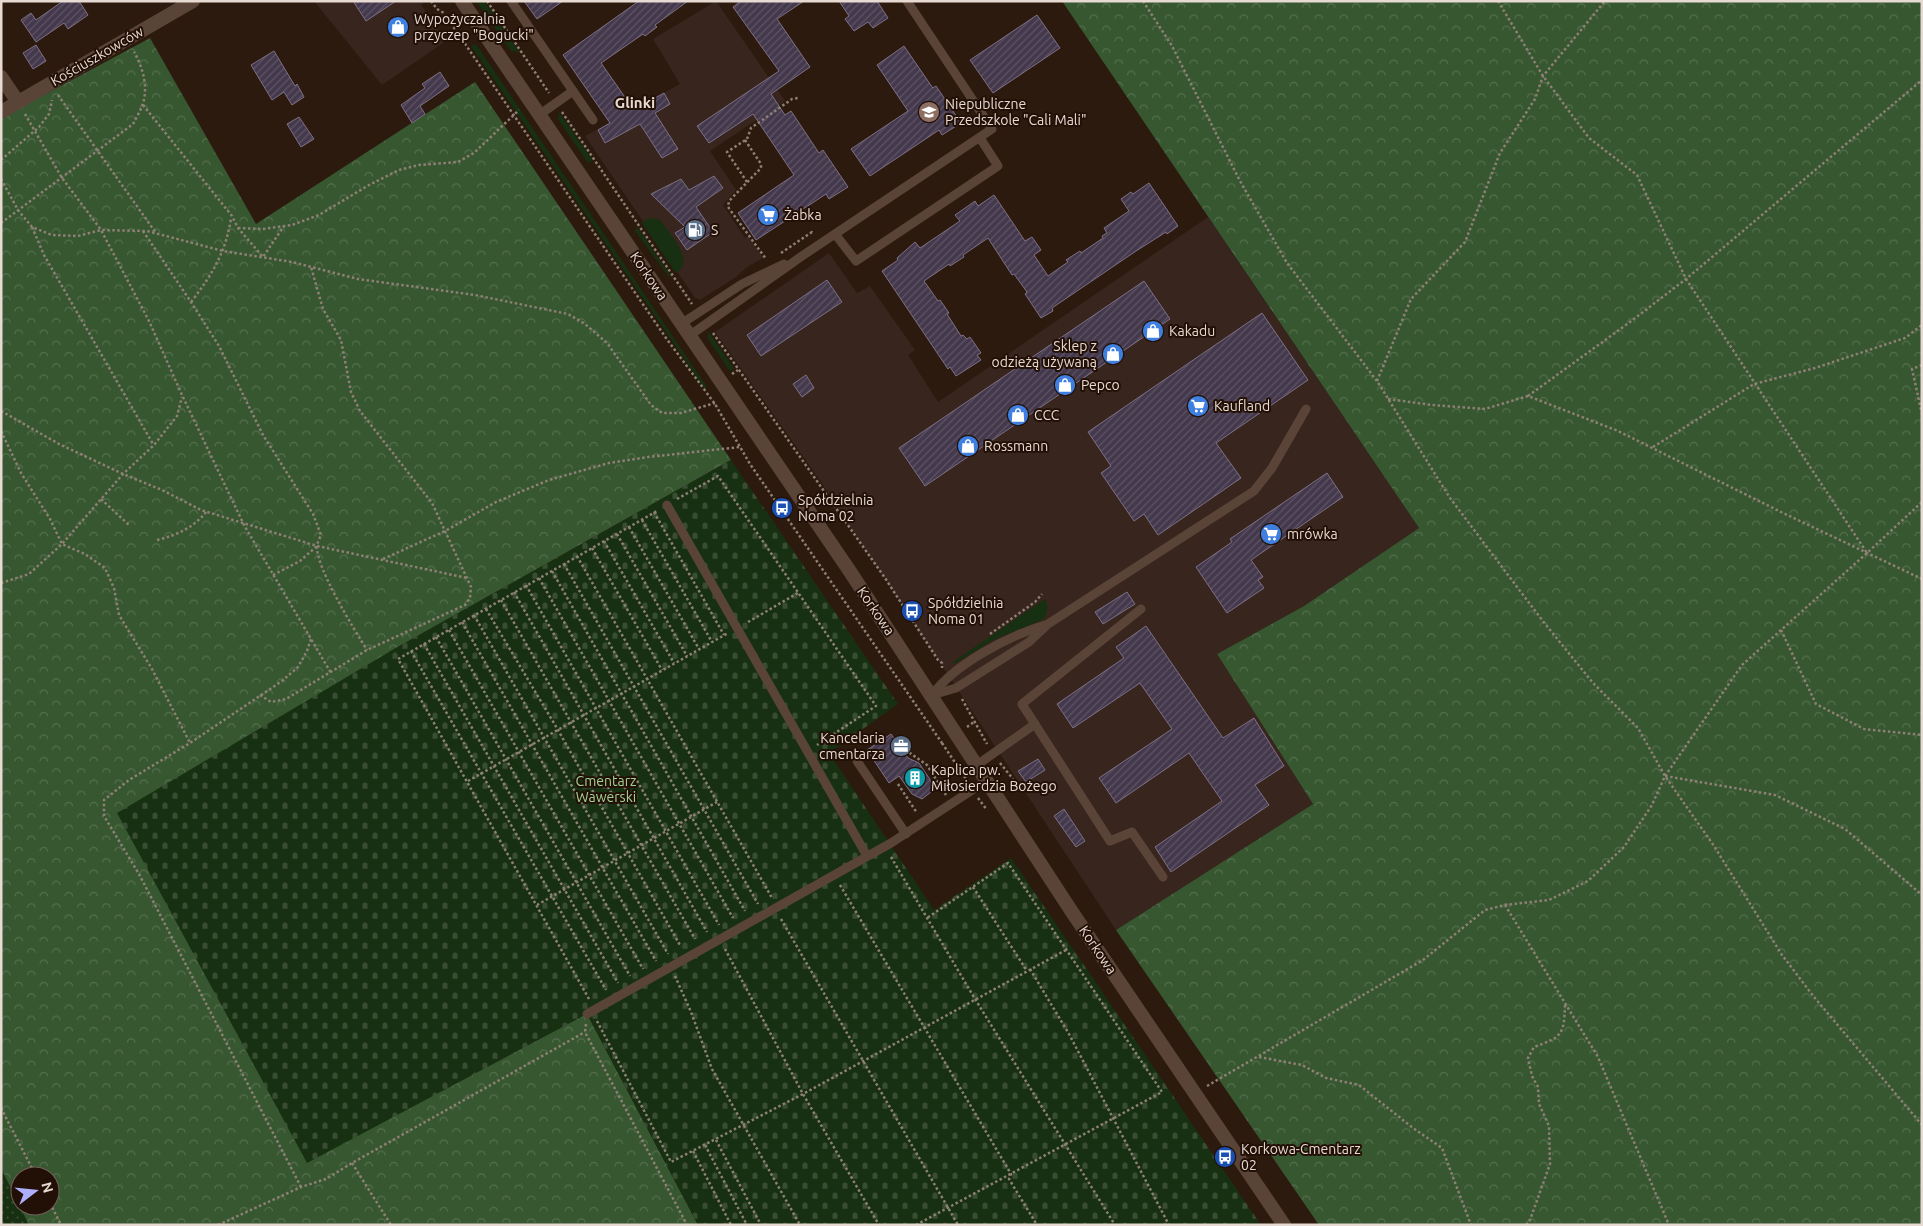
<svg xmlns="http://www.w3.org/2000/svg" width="1923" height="1226" font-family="Ubuntu,sans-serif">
	<defs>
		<pattern id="forest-crowns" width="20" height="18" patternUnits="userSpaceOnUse" patternTransform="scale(1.25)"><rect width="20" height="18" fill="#375730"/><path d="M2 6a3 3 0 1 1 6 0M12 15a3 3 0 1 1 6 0" fill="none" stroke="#546f4d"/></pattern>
		<pattern id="cemetery-stones" width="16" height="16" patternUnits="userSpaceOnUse" patternTransform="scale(1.25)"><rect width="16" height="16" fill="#173011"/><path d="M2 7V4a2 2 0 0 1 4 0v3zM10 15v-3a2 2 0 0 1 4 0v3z" fill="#394d33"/></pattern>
		<pattern id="park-dots" width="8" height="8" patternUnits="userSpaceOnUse" patternTransform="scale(1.25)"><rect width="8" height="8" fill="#173011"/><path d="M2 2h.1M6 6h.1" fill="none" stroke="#394d33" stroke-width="1.8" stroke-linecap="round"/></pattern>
		<pattern id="building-hatch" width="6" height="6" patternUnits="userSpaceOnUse" patternTransform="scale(1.25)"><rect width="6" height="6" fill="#44384c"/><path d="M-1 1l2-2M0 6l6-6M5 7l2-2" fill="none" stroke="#5f5465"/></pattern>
	</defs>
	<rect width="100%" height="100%" fill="#2c1a0e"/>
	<g fill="#37251e">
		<polygon points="314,1 426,1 421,5 446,41 382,85"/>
		<polygon points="716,1 785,101 710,151 736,190 723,205 745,238 748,236 763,258 747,267 736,277 700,300 695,298 585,136 680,84 653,39"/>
		<polygon points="1208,217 1419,528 1304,606 1217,654 1313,804 1116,930 821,482 715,332 829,253 857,293 870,286 915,350 908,355 938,402"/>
	</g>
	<g fill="#173011">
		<polygon points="476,1 484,1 520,53 510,50"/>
		<polygon points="476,44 707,387 704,388 471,46"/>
		<polygon points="559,112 593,161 588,163 558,119"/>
		<path d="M652,218L660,220C670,235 696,261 676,273L642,223L647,219Z"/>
		<polygon points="637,227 671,276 669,277 635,231"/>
		<polygon points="708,331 733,367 733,369 730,371 708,339"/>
		<path d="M1045,599C1048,606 1049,614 1042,620L993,640L954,664L953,662Z"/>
	</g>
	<g fill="url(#forest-crowns)" fill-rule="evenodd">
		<polygon points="1062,1 1922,1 1922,1225 1319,1225 1116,930 1313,804 1217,654 1304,606 1419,528"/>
		<path d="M150,38L256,224L475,82L731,460L389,652L587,1014L698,1225H1V118ZM20,1176H50V1206H20Z"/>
	</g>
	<polygon fill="url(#cemetery-stones)" points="731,460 898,704 829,753 934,910 1011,858 1261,1225 698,1225 587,1014 307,1163 117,813 389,652"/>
	<polygon fill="url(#park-dots)" points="1,1168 29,1225 1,1225"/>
	<g fill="url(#building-hatch)" stroke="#7e7086">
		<polygon points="63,1 79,1 88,15 68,29 64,23 36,42 21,20 31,13 36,20"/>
		<polygon points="353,1 396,1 366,21"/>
		<polygon points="524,1 563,1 537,19"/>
		<polygon points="639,1 688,1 655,25 657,27 645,36 643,34 601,63 634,110 664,93 670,104 655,113 678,149 662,158 640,124 605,143 598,130 610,123 563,55"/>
		<polygon points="741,1 804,1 777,19 810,67 771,94 785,115 791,111 819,153 823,150 848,187 829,199 826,194 756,240 738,213 794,175 753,114 709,143 697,126 779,71 733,7"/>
		<polygon points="839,1 877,1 888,18 873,28 868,22 854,31 845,19 849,16"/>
		<polygon points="1037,15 1060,48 993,93 970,60"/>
		<polygon points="36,45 46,61 33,69 23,53"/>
		<polygon points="904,46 930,84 933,88 936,86 961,123 942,135 939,130 870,176 851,149 908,111 877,65"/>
		<polygon points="274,51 295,86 297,84 304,97 292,105 284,92 272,100 251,65"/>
		<polygon points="440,72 449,86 420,106 425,114 412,123 401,105 425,88 422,84"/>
		<polygon points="299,117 314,139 301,147 287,124"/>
		<polygon points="714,176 723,188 696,207 713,232 687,250 675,233 685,227 651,194 681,179 689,190"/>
		<polygon points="1149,183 1178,226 1167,234 1166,232 1136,251 1052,308 1053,311 1041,318 1025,294 1027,292 1014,274 1012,275 988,238 963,255 964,257 950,266 949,264 924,281 938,301 940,300 949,313 947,314 961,336 963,335 967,339 970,337 981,353 977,355 981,360 956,376 950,367 948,369 882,271 898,260 897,258 915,242 920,248 960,221 955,215 968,206 975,201 978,206 994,195 1025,241 1032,237 1041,250 1034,255 1048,276 1068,262 1066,260 1080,251 1081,253 1103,238 1102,236 1107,233 1104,228 1129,211 1121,199 1131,192 1133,194"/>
		<polygon points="827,280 842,302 761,356 747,335"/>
		<polygon points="1144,281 1170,319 925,486 899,448"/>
		<polygon points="1262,313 1308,380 1216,443 1241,478 1158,535 1144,514 1134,521 1101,473 1111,466 1088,432"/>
		<polygon points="806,375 814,388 802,397 793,384"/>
		<polygon points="1327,473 1343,497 1251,560 1263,577 1258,580 1264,588 1227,613 1196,567 1232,542 1230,539"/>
		<polygon points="1127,592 1135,604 1103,624 1095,612"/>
		<polygon points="1146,626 1223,738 1254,718 1284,766 1255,785 1269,805 1171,872 1155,847 1222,801 1189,753 1116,803 1099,778 1172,729 1140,683 1073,728 1057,704 1124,658 1116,647"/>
		<polygon points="891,734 908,758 919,763 931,781 931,792 922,799 912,794 899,776 889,783 867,750"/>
		<polygon points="1038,759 1045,770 1026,782 1018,771"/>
		<polygon points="1064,809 1085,841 1076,847 1054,816"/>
	</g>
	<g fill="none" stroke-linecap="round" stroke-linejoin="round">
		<g stroke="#8f8076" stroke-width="2.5" stroke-dasharray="2.5 2.5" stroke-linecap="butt">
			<polyline points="431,1 437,9 444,13 666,338 715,404 750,464 942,743 943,742"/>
			<polyline points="487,1 549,93"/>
			<polyline points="1143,1 1172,46 1240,181 1287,263 1377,381 1450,498 1542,620 1593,683 1638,728 1665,776 1714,846 1782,955 1814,997 1922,1125"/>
			<polyline points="1498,1 1543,76 1589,138 1637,175 1686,279 1867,553"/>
			<polyline points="58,95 156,233"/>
			<polyline points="143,105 232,216 238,228 263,257 284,226"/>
			<polyline points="562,112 692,304"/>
			<polyline points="25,114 62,178 101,230 149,321 182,395 244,525 331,673"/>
			<polyline points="745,140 761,164 761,168 729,201 728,207 766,259"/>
			<polyline points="1,160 39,127 49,114 52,100"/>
			<polyline points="1,179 18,210 32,227 52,235 78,236 101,230 147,231 223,251 292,262 358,279 475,295 568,314 585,324 607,343 651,405 662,413 681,413 715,403"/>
			<polyline points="747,182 727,152 747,139 751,128 792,99 798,98"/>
			<path d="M1,223L133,124C136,118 140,112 142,106C149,89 143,67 134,52"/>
			<polyline points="32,227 44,255 153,444"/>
			<polyline points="238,228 263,229 292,225 319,215 369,185 399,170 419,165 458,162 474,153 519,110"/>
			<path d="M143,231L191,302L219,346L263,435L313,514L321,535C320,538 317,543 317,546C316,568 354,629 367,650"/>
			<polyline points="781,253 812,232 813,234"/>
			<path d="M191,302C212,275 226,252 231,218"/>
			<polyline points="713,333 885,578 938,660 942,663 942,668"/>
			<polyline points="1922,365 1912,369 1922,414"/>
			<polyline points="732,374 738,370"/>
			<polyline points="1377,381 1411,299 1465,242 1500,153 1535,99 1543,76 1605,1"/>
			<polyline points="1528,396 1630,322 1686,279 1922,80"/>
			<polyline points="1388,399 1432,405 1485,409 1528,396 1618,431 1781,512 1922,579"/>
			<polyline points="1,411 59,444 123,474 162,490 201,510 317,546 467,578"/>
			<polyline points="1,431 21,473 50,519 62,544 85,554 105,568 114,588 119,615 152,669 190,743"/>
			<polyline points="1653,447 1754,384 1815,368 1905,338 1922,325"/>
			<polyline points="101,499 129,525"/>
			<polyline points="677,499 718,476 876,706 817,745"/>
			<polyline points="654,512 724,635"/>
			<polyline points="642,520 712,642"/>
			<polyline points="629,527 699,649"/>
			<polyline points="617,534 687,656"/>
			<path d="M157,540C177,535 193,528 206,512"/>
			<polyline points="604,541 674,663"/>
			<polyline points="592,548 662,670"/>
			<polyline points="577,556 772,898"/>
			<polyline points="383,559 445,531 496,502 549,480 609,463 648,457 740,447"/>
			<polyline points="564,564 758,904"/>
			<polyline points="552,571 745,911"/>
			<polyline points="273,575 300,561 317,546"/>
			<polyline points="539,578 733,918"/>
			<polyline points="1,583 29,574 62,544 123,474 154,445 177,416 182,397"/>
			<polyline points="526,585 719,925"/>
			<polyline points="514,592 707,932"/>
			<polyline points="501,600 695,939"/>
			<polyline points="486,609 558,730 681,947"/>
			<polyline points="474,615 668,954"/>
			<polyline points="462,622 656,961"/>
			<polyline points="748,622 798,593"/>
			<polyline points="449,630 643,969"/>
			<polyline points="1781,630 1816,704 1864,729 1922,735"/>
			<polyline points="990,634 1035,602 1042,594"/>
			<polyline points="436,637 630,976"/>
			<polyline points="424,644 618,983"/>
			<polyline points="411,651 606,990"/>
			<polyline points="260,695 271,702 286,699 367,650 465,605 470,598 471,587 432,503 360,411 351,392 341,340 323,309 311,267"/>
			<polyline points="962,699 987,744"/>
			<polyline points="967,727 974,722"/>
			<polyline points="942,743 966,779"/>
			<polyline points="904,744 910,753 927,765 946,795"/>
			<polyline points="1000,763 1013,779"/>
			<polyline points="1665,776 1742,665 1867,553 1922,502"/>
			<polyline points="468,781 728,633"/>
			<polyline points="898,784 917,813"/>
			<polyline points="978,798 987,810"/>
			<polyline points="891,857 975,999 1115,1225"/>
			<polyline points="840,885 1011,1174 1009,1179 1037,1225"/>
			<polyline points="973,887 1027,971"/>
			<polyline points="537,905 717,802"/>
			<polyline points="1505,905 1598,1057 1669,1225"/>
			<polyline points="781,919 958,1225"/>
			<polyline points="725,949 803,1094 879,1225"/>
			<polyline points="1030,969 1069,1034 1169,1225"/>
			<polyline points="675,976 691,1012 712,1069 800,1225"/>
			<polyline points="589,999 398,659 657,511"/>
			<polyline points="597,1021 671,1162 803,1094 1066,950"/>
			<polyline points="586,1024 585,1032 687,1225"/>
			<polyline points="1259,1057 1302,1065 1326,1078 1359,1085 1413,1128 1442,1148 1471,1225"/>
			<polyline points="1207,1086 1423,960 1485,910 1505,905 1549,900 1588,881 1624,847 1652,805 1665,776 1775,795 1845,829 1922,895"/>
			<polyline points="1,1108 36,1176"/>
			<polyline points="716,1140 761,1225"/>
			<polyline points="705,1145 747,1225"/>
			<polyline points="693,1151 731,1225"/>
			<polyline points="352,1163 391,1225"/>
			<polyline points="301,1187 139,874 104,816 104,800 129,780 190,743 282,681 298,667 307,651 311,639"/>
			<polyline points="50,1203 61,1225"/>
			<polyline points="218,1225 301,1187 326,1179 352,1163 585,1032"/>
			<polyline points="916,1225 1162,1092 1008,863 927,918"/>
			<path d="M1526,1225L1530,1220L1550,1164L1549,1126L1539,1104L1538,1087L1532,1076L1528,1058L1534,1047C1562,1037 1564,1035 1565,1005"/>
		</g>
		<g stroke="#5a4438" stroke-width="9">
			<polyline points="511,1 593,120"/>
			<polyline points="539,115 573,91"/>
			<polyline points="835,234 856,261 998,166 980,138"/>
			<polyline points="681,324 742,284 784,264"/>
			<polyline points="689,336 802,256 992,129 907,1"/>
			<polyline points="667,505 867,856"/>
			<polyline points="1141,609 1022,704 1110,841 1132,832 1163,877"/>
			<polyline points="932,695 956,688 1029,642 1048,624 1254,491 1272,468 1306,409"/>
			<path d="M932,695C955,664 1008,636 1045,625"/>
			<polyline points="857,761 906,834"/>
			<polyline points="977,765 1035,724"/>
			<polyline points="587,1014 891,843 986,781"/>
		</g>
		<polyline stroke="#5a4438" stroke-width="14" points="1,77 18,102"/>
		<g stroke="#5a4438" stroke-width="14">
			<polyline points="462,1 851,573 1072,912 1284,1225"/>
			<polyline points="1,112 193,1"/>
		</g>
	</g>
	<defs>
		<g id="shop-disc" transform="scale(1.125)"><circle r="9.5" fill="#3f7fe0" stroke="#221006"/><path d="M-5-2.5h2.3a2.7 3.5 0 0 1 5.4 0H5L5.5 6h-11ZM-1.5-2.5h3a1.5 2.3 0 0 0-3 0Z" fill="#fff"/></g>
		<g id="school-disc" transform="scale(1.125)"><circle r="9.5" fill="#8d6e63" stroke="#221006"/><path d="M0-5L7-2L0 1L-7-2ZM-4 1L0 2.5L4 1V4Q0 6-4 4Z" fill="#fff"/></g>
		<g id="supermarket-disc" transform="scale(1.125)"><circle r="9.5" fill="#3f7fe0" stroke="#221006"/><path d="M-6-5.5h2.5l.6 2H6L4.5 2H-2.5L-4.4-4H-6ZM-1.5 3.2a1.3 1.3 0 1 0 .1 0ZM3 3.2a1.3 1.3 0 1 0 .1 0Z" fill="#fff"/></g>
		<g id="fuel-disc" transform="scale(1.125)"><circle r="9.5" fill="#5c6f8a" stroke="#221006"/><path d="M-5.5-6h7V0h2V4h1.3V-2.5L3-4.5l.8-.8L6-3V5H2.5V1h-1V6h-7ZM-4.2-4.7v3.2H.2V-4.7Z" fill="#fff"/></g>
		<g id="bus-disc" transform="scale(1.125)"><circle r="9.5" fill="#1a4fb4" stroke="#221006"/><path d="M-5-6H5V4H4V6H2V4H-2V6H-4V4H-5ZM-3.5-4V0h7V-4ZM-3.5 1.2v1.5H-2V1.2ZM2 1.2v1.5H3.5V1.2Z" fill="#fff"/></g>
		<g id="office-disc" transform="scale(1.125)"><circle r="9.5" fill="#5c6f8a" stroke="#221006"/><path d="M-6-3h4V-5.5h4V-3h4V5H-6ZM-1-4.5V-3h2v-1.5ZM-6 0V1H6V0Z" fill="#fff"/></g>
		<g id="building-disc" transform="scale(1.125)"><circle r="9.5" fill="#0f9aa8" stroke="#221006"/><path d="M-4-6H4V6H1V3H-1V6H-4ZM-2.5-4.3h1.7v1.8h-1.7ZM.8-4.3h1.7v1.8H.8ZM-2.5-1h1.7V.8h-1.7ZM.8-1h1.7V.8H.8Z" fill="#fff"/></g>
	</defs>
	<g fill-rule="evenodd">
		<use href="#shop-disc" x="398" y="27"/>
		<use href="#school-disc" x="929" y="112"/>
		<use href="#supermarket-disc" x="768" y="215"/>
		<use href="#fuel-disc" x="695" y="230"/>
		<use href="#shop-disc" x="1153" y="331"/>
		<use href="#shop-disc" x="1113" y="354"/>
		<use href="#shop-disc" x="1065" y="385"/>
		<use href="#supermarket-disc" x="1198" y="406"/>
		<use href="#shop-disc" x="1018" y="415"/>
		<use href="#shop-disc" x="968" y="446"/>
		<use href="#bus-disc" x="782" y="508"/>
		<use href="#supermarket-disc" x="1271" y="534"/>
		<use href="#bus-disc" x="912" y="611"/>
		<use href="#office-disc" x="901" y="746"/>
		<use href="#building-disc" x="915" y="778"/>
		<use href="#bus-disc" x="1225" y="1157"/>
	</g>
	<g text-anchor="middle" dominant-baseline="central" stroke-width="4" stroke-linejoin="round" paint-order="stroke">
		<g font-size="14" fill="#e7dad2" stroke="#221006" text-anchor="start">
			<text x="414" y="19">Wypożyczalnia<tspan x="414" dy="16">przyczep "Bogucki"</tspan></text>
			<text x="945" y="104">Niepubliczne<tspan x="945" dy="16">Przedszkole "Cali Mali"</tspan></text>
			<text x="784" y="215">Żabka</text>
			<text x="711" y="230">S</text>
			<text x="1169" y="331">Kakadu</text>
			<text x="1097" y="346" text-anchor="end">Sklep z<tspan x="1097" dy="16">odzieżą używaną</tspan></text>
			<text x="1081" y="385">Pepco</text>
			<text x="1214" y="406">Kaufland</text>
			<text x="1034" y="415">CCC</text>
			<text x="984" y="446">Rossmann</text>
			<text x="798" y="500">Spółdzielnia<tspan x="798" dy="16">Noma 02</tspan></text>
			<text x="1287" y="534">mrówka</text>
			<text x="928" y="603">Spółdzielnia<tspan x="928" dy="16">Noma 01</tspan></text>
			<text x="885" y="738" text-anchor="end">Kancelaria<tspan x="885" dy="16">cmentarza</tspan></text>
			<text x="931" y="770">Kaplica pw.<tspan x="931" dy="16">Miłosierdzia Bożego</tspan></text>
			<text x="1241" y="1149">Korkowa-Cmentarz<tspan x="1241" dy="16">02</tspan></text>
		</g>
		<g font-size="14" fill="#e7dad2" stroke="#221006">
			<text transform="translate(97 56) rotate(-30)">Kościuszkowców</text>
			<text transform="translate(649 276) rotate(56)">Korkowa</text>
			<text transform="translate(876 611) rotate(56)">Korkowa</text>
			<text transform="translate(1098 950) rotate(56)">Korkowa</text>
		</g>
		<g font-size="14" fill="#a0d495" stroke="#221006">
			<text x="606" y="781">Cmentarz<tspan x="606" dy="16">Wawerski</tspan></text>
		</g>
		<g font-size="15" font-weight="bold" fill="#e7dad2" stroke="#221006">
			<text x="635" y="102">Glinki</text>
		</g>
	</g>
	<rect width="1923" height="1226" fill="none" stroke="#e7dad2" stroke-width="5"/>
	<g transform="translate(35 1191) rotate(74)"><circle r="24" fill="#221006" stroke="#716158"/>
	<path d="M0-4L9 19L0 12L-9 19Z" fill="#adaffb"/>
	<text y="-8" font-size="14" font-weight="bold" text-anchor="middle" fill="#e7dad2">N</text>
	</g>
</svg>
